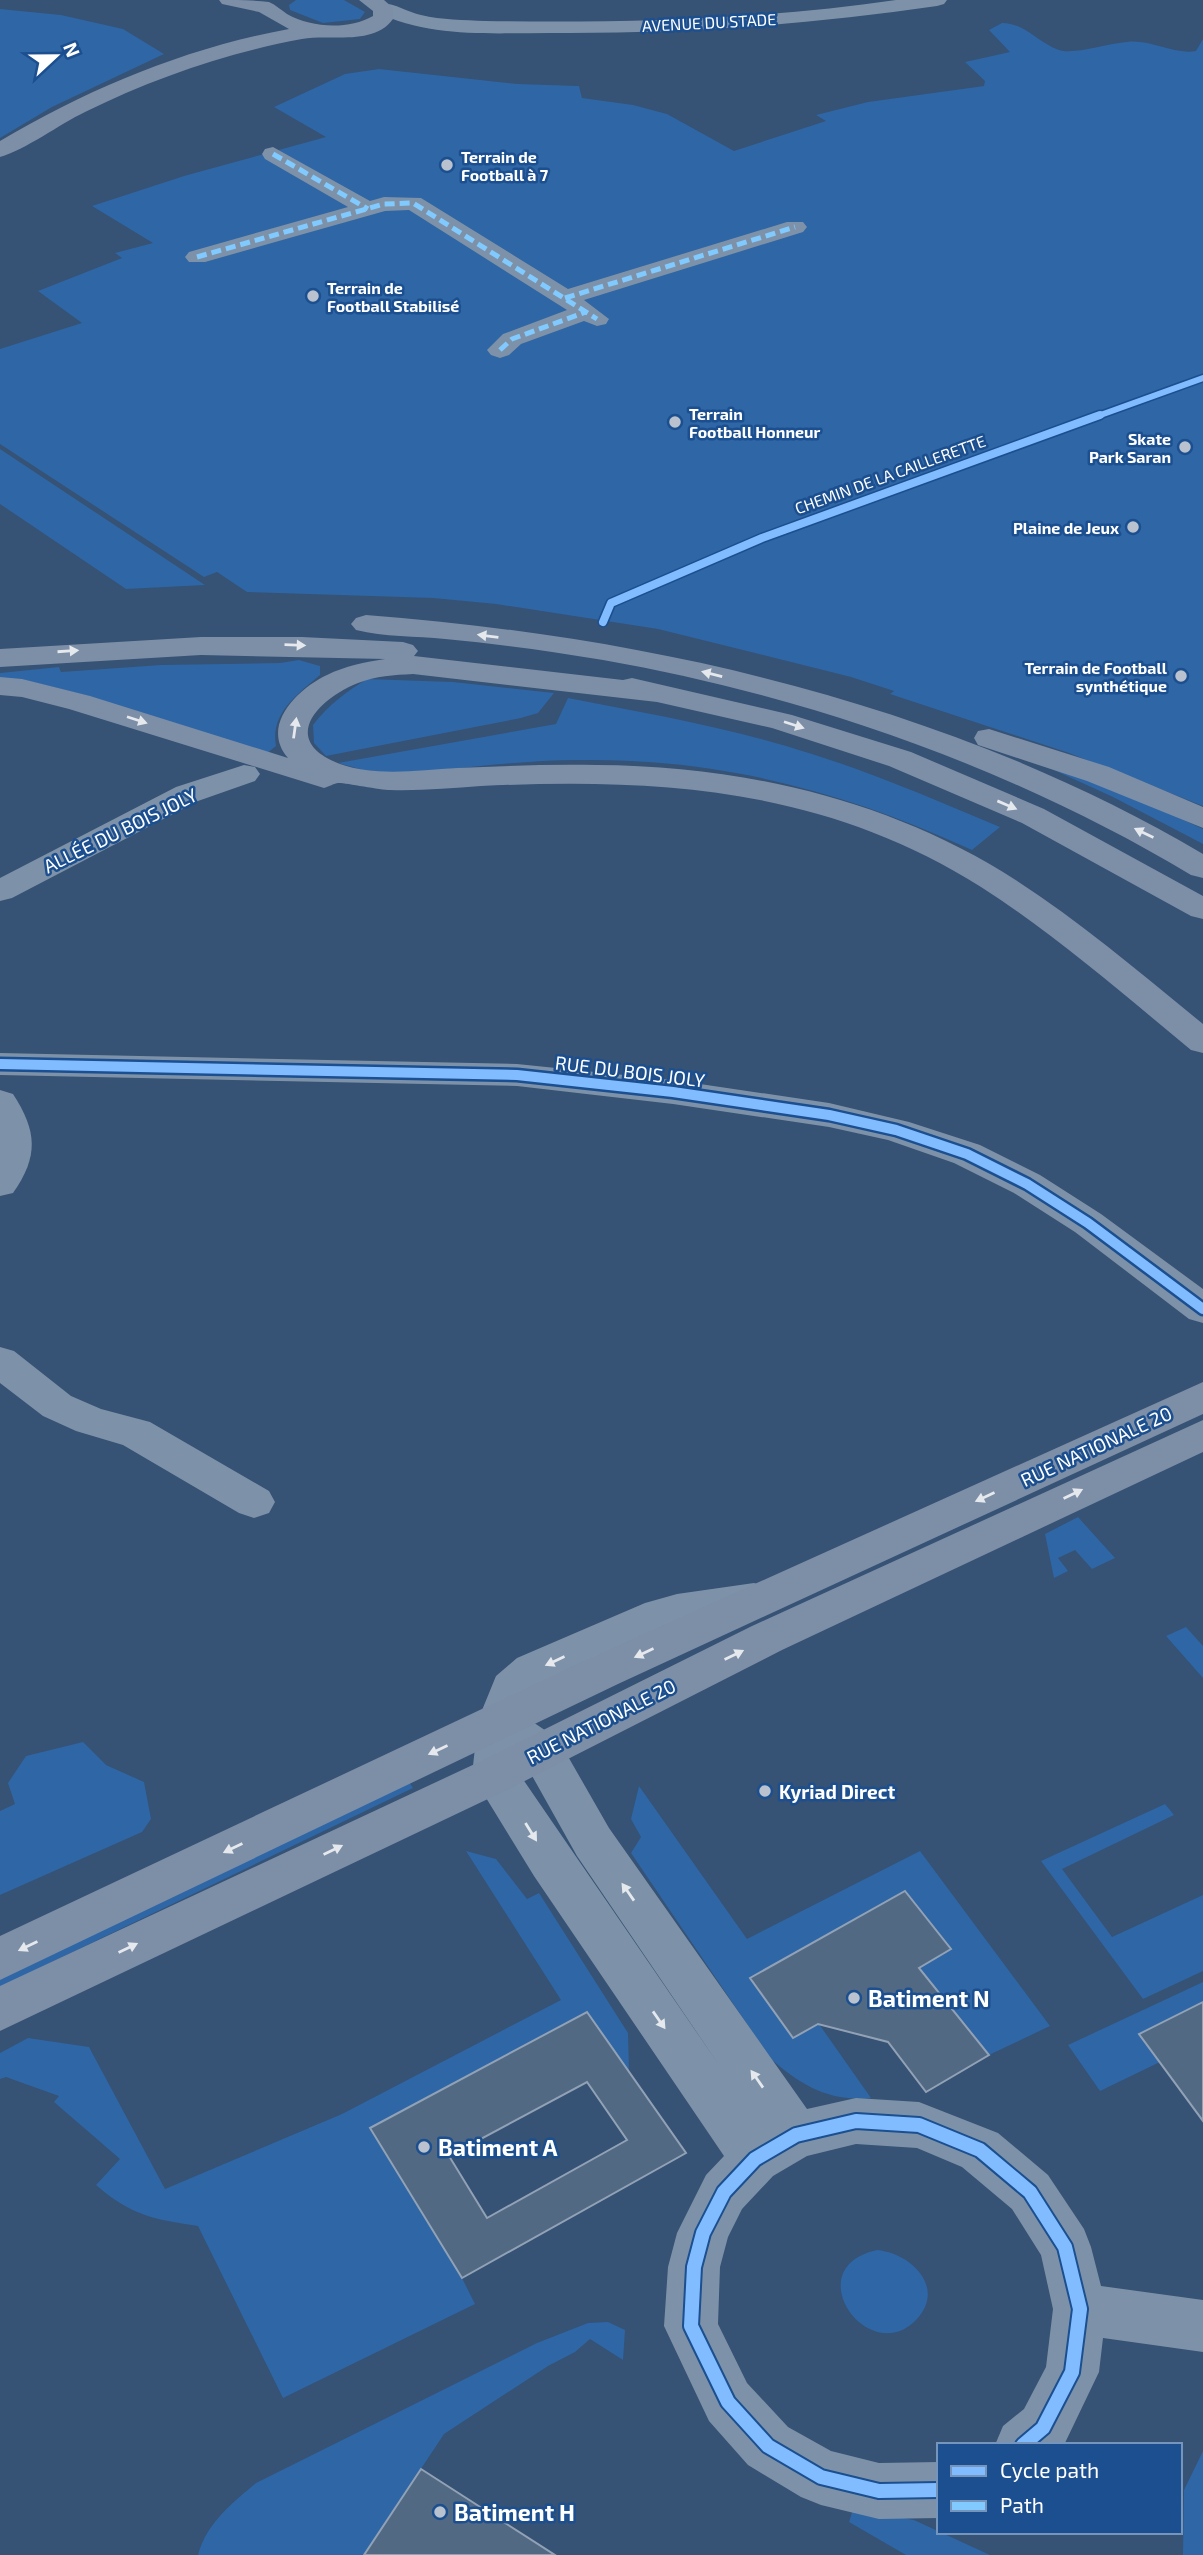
<svg xmlns="http://www.w3.org/2000/svg" width="1203" height="2555" font-family="'Exo 2',sans-serif">
	<rect width="100%" height="100%" fill="#365274"/>
	<g fill="#2f66a5">
		<polygon points="296,0 344,0 365,12 360,19 323,23 290,10 289,5"/>
		<polygon points="0,9 61,15 123,29 164,54 52,107 0,138"/>
		<path d="M1002,23C1025,23 1037,42 1059,50C1074,55 1109,43 1127,42C1151,39 1173,55 1196,51L1203,39V806L1069,753L890,694L894,691L851,677L658,629L496,604L433,598L247,592L217,572L204,577L0,444V349L82,323L38,291L122,258L115,253L153,243L92,206L184,176L326,137L274,107L345,74L379,69L518,84L579,86L582,98L633,105L667,114L734,151L826,121L816,115L868,102L984,86L985,81L965,62L1010,52L989,30Z"/>
		<polygon points="0,449 205,585 126,589 0,504"/>
		<path d="M299,660L320,666V675C298,694 270,713 276,746L266,754L0,680V673L59,667L61,672L161,665L280,663Z"/>
		<path d="M367,679L453,682L554,693L538,713L521,718L326,756L314,743L313,725C328,705 346,692 367,679Z"/>
		<path d="M568,698C650,714 733,728 812,754C876,774 938,801 1000,827L972,850C844,791 719,758 577,760C515,760 454,771 392,773L363,770L338,763L556,724Z"/>
		<polygon points="1032,760 1147,803 1203,829 1203,844 1113,797"/>
		<polygon points="1078,1517 1115,1558 1092,1569 1075,1550 1058,1558 1068,1571 1054,1578 1045,1534"/>
		<polygon points="1186,1627 1203,1646 1203,1678 1166,1636"/>
		<polygon points="83,1742 106,1765 144,1782 151,1819 142,1832 0,1895 0,1811 15,1804 8,1783 26,1756"/>
		<polygon points="409,1782 413,1788 0,1987 0,1979"/>
		<path d="M639,1786L747,1939L920,1851L1050,2026L989,2055L919,1968L951,1949L793,2038L819,2024L871,2098C829,2102 800,2085 770,2058L631,1853L641,1837L631,1819Z"/>
		<polygon points="1165,1804 1174,1815 1062,1869 1112,1937 1203,1895 1203,1971 1143,1999 1041,1861"/>
		<path d="M466,1851L496,1859L527,1899L539,1893L628,2033L629,2071L587,2012L371,2128L462,2278L475,2304L283,2398L198,2226C153,2219 132,2216 96,2185L120,2159L54,2102L59,2096L6,2077L0,2079V2053L28,2038L89,2047L165,2189L342,2114L561,2000Z"/>
		<polygon points="1203,1982 1203,2002 1140,2034 1160,2062 1100,2091 1068,2045"/>
		<path d="M877,2250C911,2253 947,2288 916,2320C869,2369 796,2268 877,2250Z"/>
		<path d="M608,2322L625,2330L623,2360L590,2339L575,2352L548,2366L444,2434L364,2555H198C206,2524 232,2503 256,2483L537,2343L588,2323Z"/>
		<polygon points="1203,2451 1203,2555 1183,2555 1184,2490"/>
		<polygon points="853,2509 914,2520 990,2555 906,2555 849,2522"/>
	</g>
	<g fill="#526984" stroke="#92a2b6" stroke-width="2" fill-rule="evenodd">
		<polygon points="905,1891 951,1949 919,1968 989,2055 926,2092 888,2042 818,2024 793,2038 750,1978"/>
		<polygon points="1203,2002 1203,2121 1139,2034"/>
		<path d="M587,2012L686,2153L462,2278L370,2128ZM587,2082L627,2140L487,2218L449,2156Z"/>
		<polygon points="421,2469 555,2555 364,2555"/>
	</g>
	<g fill="none" stroke-linecap="round" stroke-linejoin="round">
		<g fill="#7d92a8" fill-rule="evenodd">
			<path d="M896,0H947L944,4L937,6C808,25 679,34 549,33C490,33 430,38 376,12L373,8L376,4C391,0 406,12 421,15C442,20 464,20 485,21C622,23 761,20 896,0Z"/>
			<polygon points="273,147 370,201 384,197 421,198 568,289 787,222 803,222 807,227 803,232 584,300 609,319 606,324 597,326 584,321 521,344 509,355 500,358 491,355 487,350 503,334 567,310 409,210 385,211 205,262 189,262 185,257 189,252 348,207 265,159 262,154 265,149"/>
			<polygon points="244,765 255,767 260,774 255,781 198,801 12,898 0,901 0,878 176,787"/>
			<polygon points="0,1053 517,1064 673,1080 829,1103 909,1122 980,1145 1040,1175 1101,1214 1203,1289 1203,1323 1189,1319 1075,1232 1014,1193 954,1163 888,1140 829,1127 673,1104 517,1086 0,1075"/>
			<path d="M0,1090L13,1094C37,1131 39,1156 13,1193L0,1196Z"/>
			<polygon points="0,1347 14,1351 71,1396 101,1409 150,1422 269,1491 275,1502 269,1513 254,1518 239,1513 123,1445 76,1431 43,1416 0,1383"/>
			<path d="M754,1583L769,1588L776,1600L769,1612L657,1634L549,1682L530,1699L524,1716L558,1739L609,1828L807,2109L856,2098L919,2102L998,2133L1048,2175L1084,2229L1091,2247L1101,2286L1203,2300V2352L1103,2338L1099,2372L1064,2445H995L1003,2426L1024,2409L1046,2367L1053,2309L1041,2255L1012,2209L962,2167L917,2148L856,2144L807,2156L773,2176L742,2209L728,2237L720,2267L718,2324L747,2383L788,2427L831,2451L879,2463L939,2462V2518L879,2519L821,2505L801,2497L748,2465L709,2421L664,2326L668,2267L677,2233L706,2175L724,2156L534,1876L472,1775L478,1720L496,1676L517,1658L645,1603L677,1594ZM519,1760L526,1765L577,1856L719,2065L518,1772Z"/>
		</g>
		<g fill="#7d8ea7" fill-rule="evenodd">
			<path d="M219,0C235,0 253,0 269,2C276,5 281,10 287,14C312,28 348,30 373,16V11L359,0H384L393,8V19C374,46 329,34 302,39C226,53 154,78 85,112C60,124 25,150 0,157V141C90,88 186,48 289,29L259,12L222,4Z"/>
			<path d="M366,615C655,637 951,705 1203,854V878L1191,875C1013,768 808,696 603,660C550,651 498,644 445,639C416,636 384,637 356,630L351,624L356,618Z"/>
			<path d="M201,637H302L403,642L413,645L418,651L414,656L623,680L632,678L792,715L911,752L1044,809L1203,896V919L1191,916L1022,823L889,766L772,728L657,702L413,674C394,675 376,676 358,683C316,700 279,741 340,764C377,777 419,770 457,768C503,766 550,764 597,765C739,766 880,797 1003,872C1074,916 1138,971 1203,1024V1053L1191,1050C1123,994 1056,935 981,887C824,788 661,778 481,786C451,788 420,791 390,790C380,790 342,782 338,783C335,783 328,787 324,788L69,709L22,697L0,695V677L22,679L90,696L288,758C260,726 297,689 327,675C345,666 365,662 385,659L201,655L0,667V649Z"/>
			<polygon points="989,729 1109,767 1203,807 1203,828 1087,781 978,745 974,738 978,731"/>
			<polygon points="1203,1382 1203,1414 618,1684 0,1980 0,1936 586,1660"/>
			<polygon points="1203,1420 1203,1452 782,1650 511,1788 0,2031 0,1986 479,1762 752,1626"/>
		</g>
		<g stroke="#80caff" stroke-width="5" stroke-dasharray="10 5" stroke-linecap="butt">
			<polyline points="273,154 368,209"/>
			<polyline points="197,257 384,204 413,203 597,319"/>
			<polyline points="565,298 795,227"/>
			<polyline points="500,350 512,339 586,312"/>
		</g>
		<g stroke="#1b4f8f" stroke-width="9">
			<polyline id="cycleway-far3" points="1095,417 1203,378"/>
		</g>
		<g stroke="#1b4f8f" stroke-width="11">
			<polyline id="cycleway-far2" points="603,622 611,603 762,538 1100,415"/>
		</g>
		<g stroke="#1b4f8f" stroke-width="15">
			<polyline id="cycleway-far1" points="0,1064 517,1075 673,1092 829,1115 896,1130 967,1154 1027,1184 1088,1223 1203,1309"/>
		</g>
		<g stroke="#1b4f8f" stroke-width="18">
			<polyline id="cycleway" points="939,2490 879,2491 821,2477 768,2446 728,2402 691,2326 694,2267 703,2233 724,2192 755,2159 796,2135 856,2121 919,2125 980,2150 1030,2192 1065,2247 1080,2309 1072,2372 1043,2428 1023,2445"/>
		</g>
		<use href="#cycleway-far3" stroke="#80bcff" stroke-width="6"/>
		<use href="#cycleway-far2" stroke="#80bcff" stroke-width="8"/>
		<use href="#cycleway-far1" stroke="#80bcff" stroke-width="10"/>
		<use href="#cycleway" stroke="#80bcff" stroke-width="14"/>
	</g>
	<defs><path id="oneway-solid" d="M-6-.8H1V-3.2L6.5 0L1 3.2V.8H-6Z" transform="scale(1.75)"/></defs>
	<g fill="#e5e8ed">
		<use href="#oneway-solid" transform="translate(488 636) rotate(-173)"/>
		<use href="#oneway-solid" transform="translate(295 645) rotate(2)"/>
		<use href="#oneway-solid" transform="translate(68 651) rotate(-4)"/>
		<use href="#oneway-solid" transform="translate(712 674) rotate(-166)"/>
		<use href="#oneway-solid" transform="translate(137 720) rotate(18)"/>
		<use href="#oneway-solid" transform="translate(794 725) rotate(18)"/>
		<use href="#oneway-solid" transform="translate(295 728) rotate(-82)"/>
		<use href="#oneway-solid" transform="translate(1007 805) rotate(23)"/>
		<use href="#oneway-solid" transform="translate(1144 833) rotate(-154)"/>
		<use href="#oneway-solid" transform="translate(1073 1494) rotate(-26)"/>
		<use href="#oneway-solid" transform="translate(985 1497) rotate(155)"/>
		<use href="#oneway-solid" transform="translate(644 1653) rotate(155)"/>
		<use href="#oneway-solid" transform="translate(734 1655) rotate(-26)"/>
		<use href="#oneway-solid" transform="translate(438 1750) rotate(155)"/>
		<use href="#oneway-solid" transform="translate(233 1848) rotate(154)"/>
		<use href="#oneway-solid" transform="translate(333 1850) rotate(-26)"/>
		<use href="#oneway-solid" transform="translate(28 1946) rotate(154)"/>
		<use href="#oneway-solid" transform="translate(128 1948) rotate(-26)"/>
	</g>
	<g fill="#e5e9ee">
		<use href="#oneway-solid" transform="translate(555 1661) rotate(155)"/>
		<use href="#oneway-solid" transform="translate(531 1832) rotate(58)"/>
		<use href="#oneway-solid" transform="translate(628 1892) rotate(-125)"/>
		<use href="#oneway-solid" transform="translate(659 2020) rotate(55)"/>
		<use href="#oneway-solid" transform="translate(757 2079) rotate(-125)"/>
	</g>
	<g fill="#b9c2ce" stroke="#1b4f8f" stroke-width="2.5">
		<circle cx="447" cy="165" r="7"/>
		<circle cx="313" cy="296" r="7"/>
		<circle cx="675" cy="422" r="7"/>
		<circle cx="1185" cy="447" r="7"/>
		<circle cx="1133" cy="527" r="7"/>
		<circle cx="1181" cy="676" r="7"/>
		<circle cx="765" cy="1791" r="7"/>
		<circle cx="854" cy="1998" r="7"/>
		<circle cx="424" cy="2147" r="7"/>
		<circle cx="440" cy="2512" r="7"/>
	</g>
	<g text-anchor="middle" dominant-baseline="central" stroke-width="5" stroke-linejoin="round" paint-order="stroke">
		<g font-size="16" fill="#fff" stroke="#1b4f8f">
			<text transform="translate(709 22) rotate(-3)">AVENUE DU STADE</text>
			<text transform="translate(890 474) rotate(-20)">CHEMIN DE LA CAILLERETTE</text>
		</g>
		<g font-size="16" font-weight="bold" fill="#fff" stroke="#1b4f8f" text-anchor="start">
			<text x="461" y="156">Terrain de<tspan x="461" dy="18">Football à 7</tspan></text>
			<text x="327" y="287">Terrain de<tspan x="327" dy="18">Football Stabilisé</tspan></text>
			<text x="689" y="413">Terrain<tspan x="689" dy="18">Football Honneur</tspan></text>
			<text x="1171" y="438" text-anchor="end">Skate<tspan x="1171" dy="18">Park Saran</tspan></text>
			<text x="1119" y="527" text-anchor="end">Plaine de Jeux</text>
			<text x="1167" y="667" text-anchor="end">Terrain de Football<tspan x="1167" dy="18">synthétique</tspan></text>
		</g>
		<g font-size="19" fill="#fff" stroke="#1b4f8f">
			<text transform="translate(120 830) rotate(-26)">ALLÉE DU BOIS JOLY</text>
			<text transform="translate(630 1071) rotate(7)">RUE DU BOIS JOLY</text>
			<text transform="translate(1096 1446) rotate(-25)">RUE NATIONALE 20</text>
			<text transform="translate(601 1721) rotate(-27)">RUE NATIONALE 20</text>
		</g>
		<g font-size="19" font-weight="bold" fill="#fff" stroke="#1b4f8f" text-anchor="start">
			<text x="779" y="1791">Kyriad Direct</text>
		</g>
		<g font-size="23" font-weight="bold" fill="#fff" stroke="#1b4f8f" text-anchor="start">
			<text x="868" y="1998">Batiment N</text>
			<text x="438" y="2147">Batiment A</text>
			<text x="454" y="2512">Batiment H</text>
		</g>
	</g>
	<rect x="937" y="2443" width="245" height="91" fill="#1b4f8f" stroke="#7695bc" stroke-width="2"/>
	<rect x="951" y="2466" width="35" height="10" fill="#80bcff" stroke="#7695bc" stroke-width="2"/>
	<text x="1000" y="2478" font-size="21" fill="#ffffff">Cycle path</text>
	<rect x="951" y="2501" width="35" height="10" fill="#80caff" stroke="#7695bc" stroke-width="2"/>
	<text x="1000" y="2513" font-size="21" fill="#ffffff">Path</text>
	<g transform="translate(56 56) rotate(68)" stroke="#1b4f8f" stroke-width="5" paint-order="stroke">
	<path d="M0-5L12 26L0 18L-12 26Z" fill="#ffffff"/>
	<text y="-10" font-size="19" font-weight="bold" text-anchor="middle" fill="#ffffff">N</text>
	</g>
</svg>
